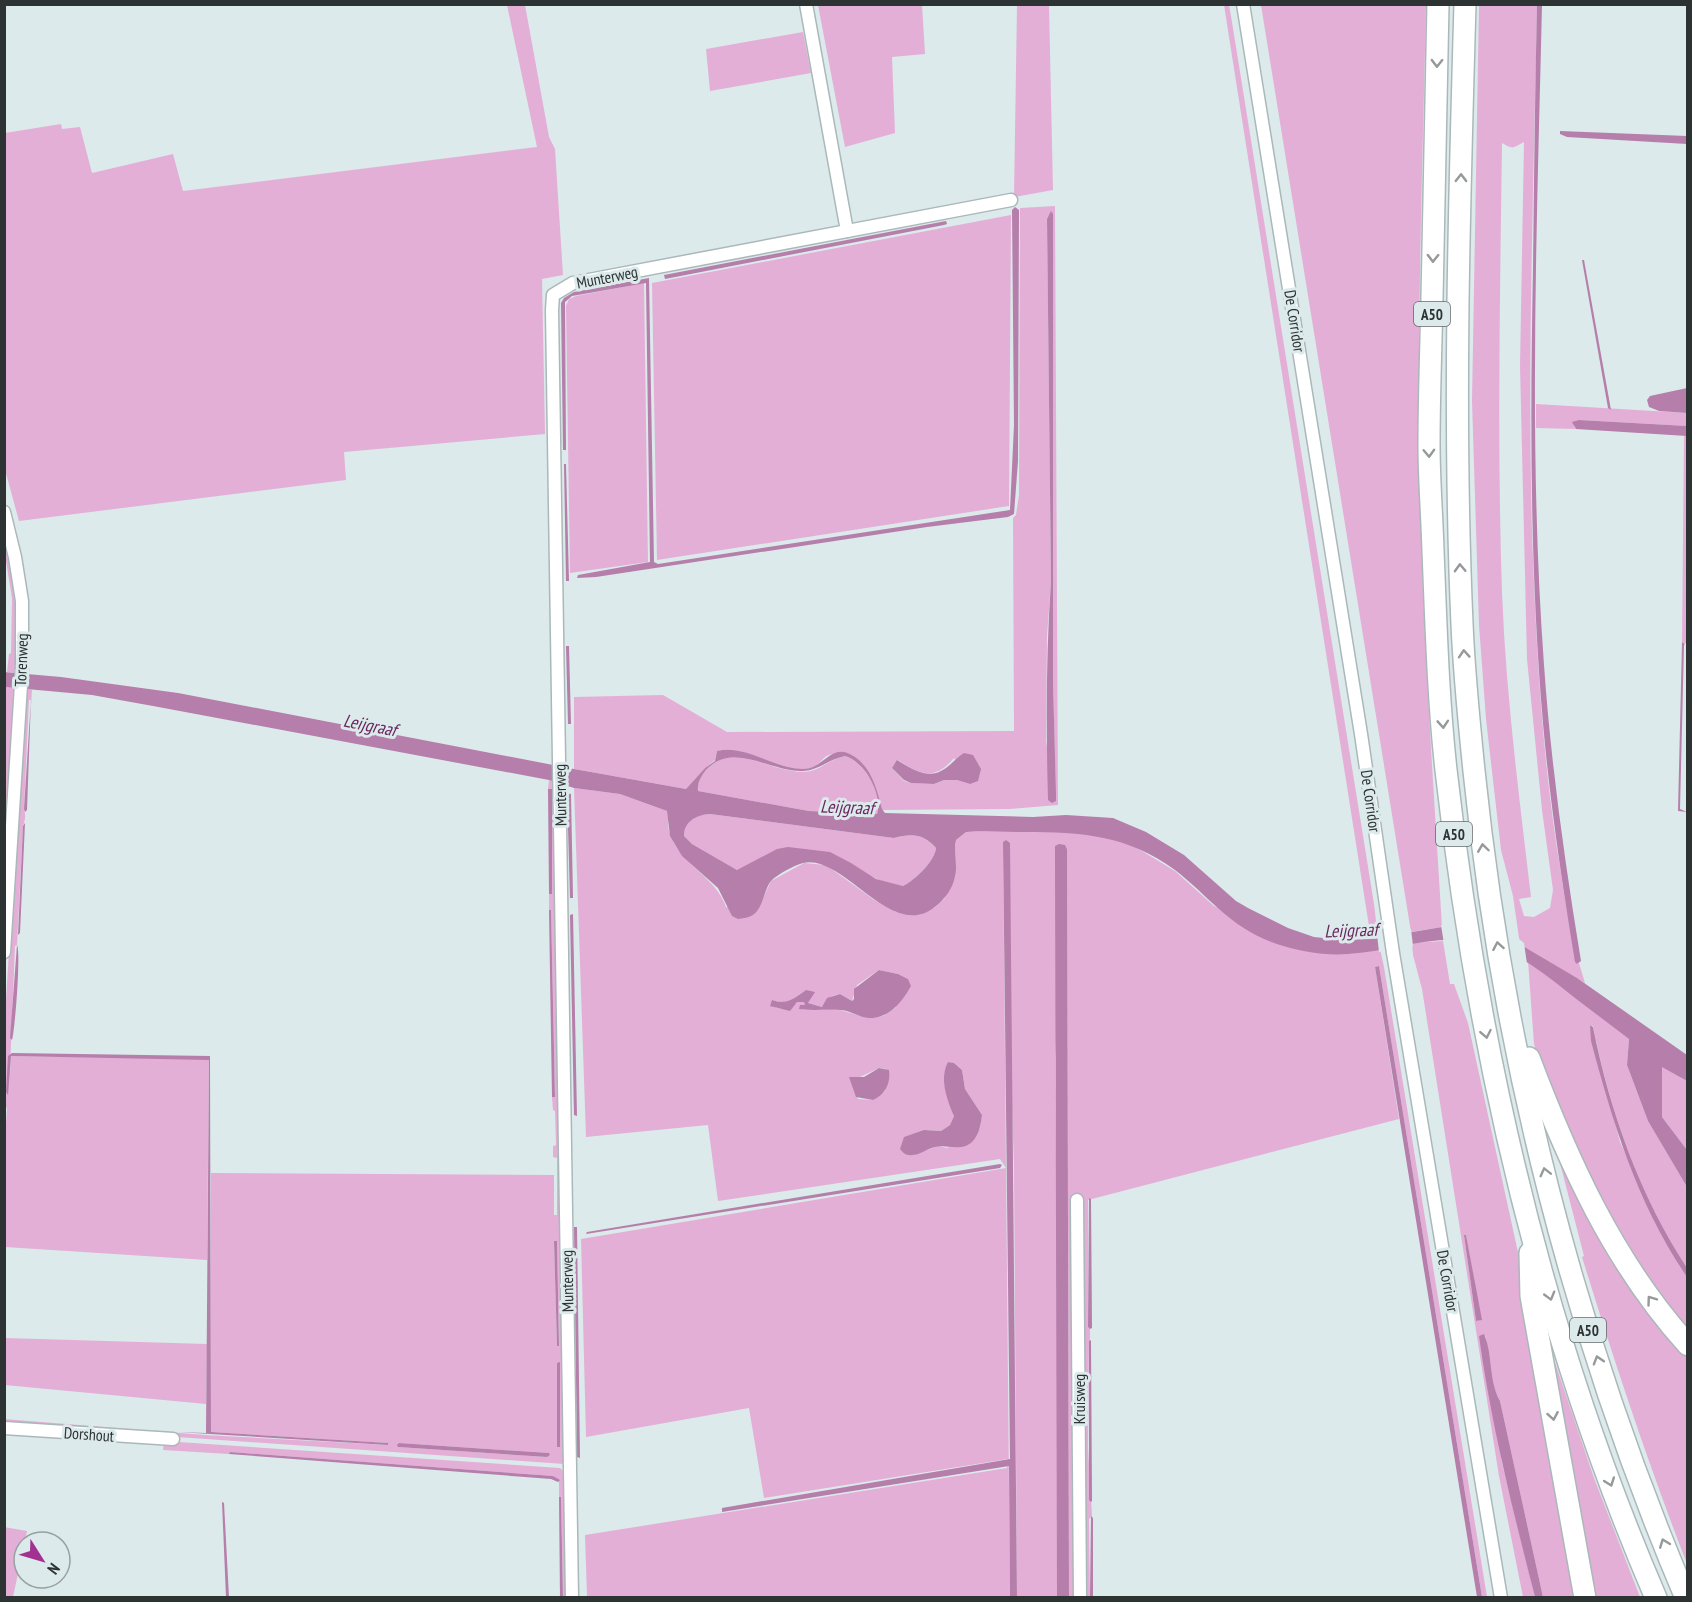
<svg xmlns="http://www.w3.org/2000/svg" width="1692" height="1602" font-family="'PT Sans Narrow',sans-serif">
	<rect width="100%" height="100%" fill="#dceaeb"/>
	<g fill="#e3afd7" fill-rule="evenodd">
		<polygon points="507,5 525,5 549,137 555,149 563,275 542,279 545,434 344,452 346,480 19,521 4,466 5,133 61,124 62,129 80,127 92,173 173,154 183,191 537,147"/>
		<polygon points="818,5 922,5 925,54 892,57 895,133 845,147"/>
		<polygon points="1017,5 1049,5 1053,190 1014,197"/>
		<polygon points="1224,5 1229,5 1231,16 1374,904 1378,937 1371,939"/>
		<path d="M1261,5H1426C1423,147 1418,289 1419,431C1420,597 1432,762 1442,927L1411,932Z"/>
		<path d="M1479,5H1537C1534,180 1527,356 1532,531C1536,645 1542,761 1561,873C1565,904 1572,934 1577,964L1579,963L1585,983L1520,945L1513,896L1501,850L1486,719L1479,625L1472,401ZM1524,142L1520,366L1527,659L1542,810L1553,890L1550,908L1534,917L1524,916L1519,899L1531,897C1519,796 1506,695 1502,593C1497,443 1500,293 1502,143C1514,150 1512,148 1524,142Z"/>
		<polygon points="803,32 811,73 710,91 706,49"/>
		<path d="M1055,206L1058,805L1010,809L882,810L864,766L843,752C838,753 829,754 825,757C819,763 815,768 806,769C776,773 747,743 717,751L715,760L705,768L686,789L574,769V697L663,695L727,732L1014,731L1013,518L1016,515L1019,495L1020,208ZM1051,212L1053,214V682L1056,801L1046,741L1047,636L1051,581L1047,219ZM954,758L970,784L957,780H944L934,784L911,783L904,781L892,768L898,760C920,775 935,781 954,758Z"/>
		<polygon points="1011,215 1009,506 657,560 652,283"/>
		<polygon points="644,283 648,562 570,573 566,306 569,299 576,296"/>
		<polygon points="1536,404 1687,413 1687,426 1579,420 1574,427 1576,429 1536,428"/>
		<polygon points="1684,436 1688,436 1687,644 1682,642"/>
		<polygon points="4,527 18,599 17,673 7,672 9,654 11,653 12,598 5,555"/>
		<polygon points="5,687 16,688 5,899"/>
		<path d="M25,688L32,690L31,704L32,700H29L24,809C26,815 25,821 23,826L17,945L15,946L9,1094L11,1056L209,1059L207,1260L5,1247L4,1154L7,1108L5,1107V1017Z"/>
		<path d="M845,756C865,762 882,793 877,814L809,811L698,791C697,783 700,776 706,770C735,738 777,778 811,771C823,768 830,759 845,756Z"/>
		<path d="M549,780L556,782L566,1460L564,1464L5,1425L4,1419L205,1435L388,1445L387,1443L211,1432V1173L554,1175V1215H557V1158L553,1157V1146L556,1145L555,1111L553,1110L552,1097L555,1096L551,910H549V894H552V790L548,789ZM554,1241H557L559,1346H557ZM399,1443L549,1453L550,1455L547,1457L398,1447Z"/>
		<path d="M574,788L620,794L667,811C669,819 667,827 670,834C681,865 716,877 726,907L757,911L771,881L804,863L826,865L873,899L896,912L934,908L944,899L950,888L956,862L954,855L956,840L966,832H1069L1112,838L1137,848L1175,871L1214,906L1323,954H1347L1380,949L1384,967L1487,1597H1482L1379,966L1375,967L1399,1119L1088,1200V1327L1090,1329V1340L1089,1342L1088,1447L1092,1516L1089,1519L1090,1598L1069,1597L1067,849L1065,845L1055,1060L1057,1258V1597H1017L1014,1166L1003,842L1010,1597H587L585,1535L1007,1468L1008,1459L764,1498L749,1408L586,1437L581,1239L1006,1168L1000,1159L718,1201L708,1125L586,1137ZM879,970L898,974L908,979L895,1008L883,1016L868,1018L840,1010H803L806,1005L804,1002H797L787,1009L776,1008L772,1000C787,1005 793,999 806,990L811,998L808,1003L822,1007L832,996L840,994L852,1001L857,985ZM948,1062L954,1063L962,1070L965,1089L982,1115L980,1128L947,1148L938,1146L912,1155L924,1130L941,1131L950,1125L954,1116C948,1100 939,1078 948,1062ZM879,1068L886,1069L885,1091L873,1100L858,1099L853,1087L860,1077Z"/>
		<path d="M710,814L894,838C912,833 924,834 936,848C935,861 915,880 903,886C894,884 883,882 875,878C855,868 837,851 813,851L737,870L692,844L684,836C684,821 697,815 710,814Z"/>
		<path d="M1443,941L1450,984H1454L1468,1023L1519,1257L1582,1597H1543L1500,1401C1489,1381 1488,1359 1486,1337L1484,1335L1502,1463L1535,1597H1523L1499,1476L1422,989L1413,955L1412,943ZM1464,1235H1466L1481,1320L1476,1321Z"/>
		<path d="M1528,961L1629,1039L1627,1065L1648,1121L1687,1187V1268C1639,1195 1610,1111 1593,1026L1590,1025L1620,1142L1674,1257L1687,1277V1337L1627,1258L1545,1085L1534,1044Z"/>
		<polygon points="1662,1066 1687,1081 1687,1150 1662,1117"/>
		<path d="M1553,1136L1687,1351V1564C1648,1463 1614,1361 1582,1257L1584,1256Z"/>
		<polygon points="1545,1333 1594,1478 1640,1597 1590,1597"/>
		<polygon points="5,1338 207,1344 206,1404 5,1385"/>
		<polygon points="164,1441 560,1468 565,1473 568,1597 563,1597 561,1497 559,1497 559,1482 553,1476 230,1452 229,1454 163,1450"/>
		<polygon points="4,1527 27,1531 13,1597 5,1597"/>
	</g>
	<g fill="#b67eaa" fill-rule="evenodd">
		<path d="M1542,5C1537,224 1528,445 1544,665C1551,765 1565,863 1581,961L1577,964L1575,962C1562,882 1550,803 1543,723C1530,572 1530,421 1533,270C1534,181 1535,93 1537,5Z"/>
		<polygon points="1560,131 1687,136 1687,144 1567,137 1560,134"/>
		<polygon points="1015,207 1019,210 1018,461 1014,514 1008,517 927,527 596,577 577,578 578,575 650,562 646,283 572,296 565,302 566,450 563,450 561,303 564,298 574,292 649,278 654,562 658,564 1010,510 1014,425 1012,210"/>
		<path d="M1051,211L1053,214V682L1056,793V801L1052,803L1048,800C1046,727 1046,654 1051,581L1047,219Z"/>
		<polygon points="946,221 947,224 944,225 665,279 664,275"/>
		<polygon points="1582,260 1584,260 1611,410 1608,408"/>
		<polygon points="1687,388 1687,413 1659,411 1649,407 1647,400 1650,396"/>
		<polygon points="1579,420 1687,426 1687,436 1576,429 1572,422"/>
		<polygon points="564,464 566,464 569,581 566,581"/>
		<polygon points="1682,642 1685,644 1684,645 1680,809 1687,812 1678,811"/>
		<polygon points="566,646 569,646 571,724 568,724"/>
		<path d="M4,672L61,677L178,693L574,769L686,789L705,768L715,761L717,751C746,744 774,769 803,769C825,769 831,740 855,757C873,770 877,791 882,809L885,813L1033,817L1066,815L1113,818L1146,832L1184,855L1236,901L1248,908L1288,928L1314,937L1342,940L1371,939L1442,927L1521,945L1577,978L1687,1055V1081L1662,1067V1117L1687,1150V1187L1648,1121L1627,1065L1629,1039C1611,1025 1593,1012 1575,998C1540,970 1507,942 1460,940C1422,938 1385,952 1348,954C1324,956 1299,951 1277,944C1230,928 1211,898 1175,870C1127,835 1082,832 1025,832C1005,832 985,831 966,832L956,840C953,853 958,864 955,876C953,888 945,899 936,906C892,944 844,853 803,863C793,866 778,874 771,881C763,891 763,911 751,916C747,918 742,918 738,919L732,916L718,888L682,856L670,836L667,811L620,794L574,788L549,780L153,706L92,695L5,687ZM845,756C865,762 883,794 877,814L809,811L698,791C697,783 701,776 706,770C733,741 771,772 802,771C818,771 829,759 845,756ZM710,814L894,838C912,833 924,834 936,848C935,861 915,880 903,886L876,879L851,863L830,852L788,847L777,849L737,870L692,844L684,836C684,821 697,815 710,814Z"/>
		<polygon points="31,699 27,810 25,812 24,809"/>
		<path d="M964,753L973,755L981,769L978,781L970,784L957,780H944L934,784L911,783L904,780L892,768L897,760C912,769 929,781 946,768C953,763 957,757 964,753Z"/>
		<polygon points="548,789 552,789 552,894 549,894"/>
		<polygon points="567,793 571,794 573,898 570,898"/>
		<polygon points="25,823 20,933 18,935 23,826"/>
		<polygon points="1006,840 1010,843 1017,1598 1010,1597 1009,1466 722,1512 722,1508 1010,1459 1003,842"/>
		<polygon points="1059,844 1065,845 1067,849 1069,1598 1057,1597 1055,857 1055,846"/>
		<polygon points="549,910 551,910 555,1097 552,1097"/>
		<polygon points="573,914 577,1116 574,1115 570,915"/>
		<path d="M17,945C21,952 15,1029 12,1040L10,1038Z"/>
		<polygon points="1379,966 1482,1597 1477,1597 1375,967"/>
		<path d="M879,970L898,974L908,979L911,986C902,1002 889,1019 868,1018C859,1017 851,1011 841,1010C827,1009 813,1011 799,1009L800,1005H805L804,1002H797L790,1011L770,1006L772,1000C787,1005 793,999 806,990L815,992L808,1003L822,1007L827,998L840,994L852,1001L854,999V989Z"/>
		<path d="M1590,1025L1593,1027C1610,1112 1640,1196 1687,1268V1277C1638,1205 1613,1124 1591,1041Z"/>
		<polygon points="12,1053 210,1056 211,1432 388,1443 388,1445 177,1432 206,1433 209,1060 11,1056 8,1095 6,1092 8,1056"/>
		<path d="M948,1062L954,1063L962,1070L965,1089L982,1115C981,1124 979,1135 972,1142C961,1152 947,1144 935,1147C928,1148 920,1155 912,1155C907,1156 903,1153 900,1149L904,1137L924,1130L941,1131L950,1125L954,1116C947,1100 939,1078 948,1062Z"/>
		<path d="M879,1068L889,1070C891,1083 885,1095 873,1100L856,1097L849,1077H864Z"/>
		<polygon points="1000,1164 1002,1165 1000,1168 586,1234 587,1232"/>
		<polygon points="1089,1198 1091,1199 1092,1328 1090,1329 1088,1327"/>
		<polygon points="574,1227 577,1227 580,1458 577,1457"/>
		<polygon points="1464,1235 1466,1235 1482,1320 1476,1321"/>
		<polygon points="554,1241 557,1241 559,1346 557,1346"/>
		<path d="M1484,1334C1493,1354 1488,1379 1500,1401L1543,1597H1535C1513,1511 1491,1424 1479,1336Z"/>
		<polygon points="1091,1340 1092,1501 1091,1502 1089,1500 1089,1341"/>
		<polygon points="560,1362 560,1447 557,1447 557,1363"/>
		<polygon points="399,1443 549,1453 550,1455 547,1457 398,1447 397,1445"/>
		<polygon points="230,1452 553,1476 560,1480 558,1482 551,1479 229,1454"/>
		<polygon points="559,1497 561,1497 563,1598 560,1597"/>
		<polygon points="222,1502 224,1503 229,1597 226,1597"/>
		<polygon points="1091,1516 1093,1518 1093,1598 1090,1597"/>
	</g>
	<g fill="#dceaeb">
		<polygon points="1441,925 1487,926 1513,934 1524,943 1527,964 1481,945 1444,944"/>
		<polygon points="1411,929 1413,946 1379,952 1377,934"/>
	</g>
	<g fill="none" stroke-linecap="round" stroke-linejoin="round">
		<g stroke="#abb8b9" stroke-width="15">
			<g id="minor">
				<polyline points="806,4 847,231"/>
				<polyline points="1243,4 1361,734 1393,953 1501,1598"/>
				<polyline points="4,512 15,557 22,601 22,669 4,952"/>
				<polyline points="1077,1200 1080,1598"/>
				<polyline points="4,1428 173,1439"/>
				<polyline points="572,1598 552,310 553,295 573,283 1011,200"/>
			</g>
		</g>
		<g stroke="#abb8b9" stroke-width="24">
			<g id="motorway">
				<path d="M1438,4C1436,102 1434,200 1432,298C1431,347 1429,396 1429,445C1429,480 1432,515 1433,551C1436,624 1438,698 1446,770C1478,1053 1543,1336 1656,1598"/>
				<path d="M1465,4C1459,211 1453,418 1462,624C1464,673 1469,722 1474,771C1503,1054 1574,1335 1686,1598"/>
				<path d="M1529,1058C1568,1161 1613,1262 1688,1345"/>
				<polyline points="1530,1253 1531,1296 1585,1598"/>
			</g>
		</g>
		<use href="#minor" stroke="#fff" stroke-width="12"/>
		<use href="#motorway" stroke="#fff" stroke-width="21"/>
	</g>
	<defs><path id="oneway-chevron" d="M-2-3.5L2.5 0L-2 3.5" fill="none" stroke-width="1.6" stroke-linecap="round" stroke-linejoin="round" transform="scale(1.5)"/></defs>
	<g stroke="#969999">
		<use href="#oneway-chevron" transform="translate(1437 63) rotate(91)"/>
		<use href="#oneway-chevron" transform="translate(1461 178) rotate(-89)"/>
		<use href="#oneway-chevron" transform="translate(1433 258) rotate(91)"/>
		<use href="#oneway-chevron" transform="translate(1429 453) rotate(88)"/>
		<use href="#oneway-chevron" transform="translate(1460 568) rotate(-92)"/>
		<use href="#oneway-chevron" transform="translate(1464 654) rotate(-94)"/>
		<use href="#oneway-chevron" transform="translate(1443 724) rotate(86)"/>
		<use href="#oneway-chevron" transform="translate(1483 848) rotate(-98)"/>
		<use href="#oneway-chevron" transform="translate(1498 946) rotate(-100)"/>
		<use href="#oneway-chevron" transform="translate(1486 1034) rotate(79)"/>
		<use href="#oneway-chevron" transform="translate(1545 1172) rotate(-104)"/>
		<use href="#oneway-chevron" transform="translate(1550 1296) rotate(74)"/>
		<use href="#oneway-chevron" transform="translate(1651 1300) rotate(-126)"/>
		<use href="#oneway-chevron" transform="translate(1598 1360) rotate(-107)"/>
		<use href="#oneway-chevron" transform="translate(1553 1416) rotate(80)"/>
		<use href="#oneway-chevron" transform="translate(1610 1482) rotate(70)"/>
		<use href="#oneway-chevron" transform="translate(1664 1543) rotate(-111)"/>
	</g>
	<g text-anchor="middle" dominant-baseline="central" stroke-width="6" stroke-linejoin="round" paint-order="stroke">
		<g fill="#dceaeb" stroke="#626a6a" stroke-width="1.5">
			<rect x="1414" y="302" width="36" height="24" rx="4.5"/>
			<rect x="1436" y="822" width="36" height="24" rx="4.5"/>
			<rect x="1570" y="1318" width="36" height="24" rx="4.5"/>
		</g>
		<g font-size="15" font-weight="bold" fill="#2d3333">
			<text x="1432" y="314">A50</text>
			<text x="1454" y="834">A50</text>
			<text x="1588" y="1330">A50</text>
		</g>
		<g font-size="16" fill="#2d3333" stroke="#dceaeb">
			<text transform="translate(607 277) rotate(-11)">Munterweg</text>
			<text transform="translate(1295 321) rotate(81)">De Corridor</text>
			<text transform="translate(21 660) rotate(-88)">Torenweg</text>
			<text transform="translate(560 795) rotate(-91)">Munterweg</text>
			<text transform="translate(1371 801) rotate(82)">De Corridor</text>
			<text transform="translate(567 1281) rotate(-91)">Munterweg</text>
			<text transform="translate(1448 1281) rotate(80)">De Corridor</text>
			<text transform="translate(1079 1399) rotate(-90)">Kruisweg</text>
			<text transform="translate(89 1434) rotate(4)">Dorshout</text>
		</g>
		<g font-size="18" font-style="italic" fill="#69265e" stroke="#dceaeb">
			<text transform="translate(370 725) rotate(11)">Leijgraaf</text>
			<text transform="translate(847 807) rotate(2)">Leijgraaf</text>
			<text transform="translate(1351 930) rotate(-2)">Leijgraaf</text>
		</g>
	</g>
	<rect width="1692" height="1602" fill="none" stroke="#2d3333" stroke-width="12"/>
	<g transform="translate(42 1560) rotate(127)"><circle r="28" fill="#dceaeb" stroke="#96a1a1" stroke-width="1.5"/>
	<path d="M0-4.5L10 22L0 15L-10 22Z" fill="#a13291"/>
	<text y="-9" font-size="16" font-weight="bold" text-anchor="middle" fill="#2d3333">N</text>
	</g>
</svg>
